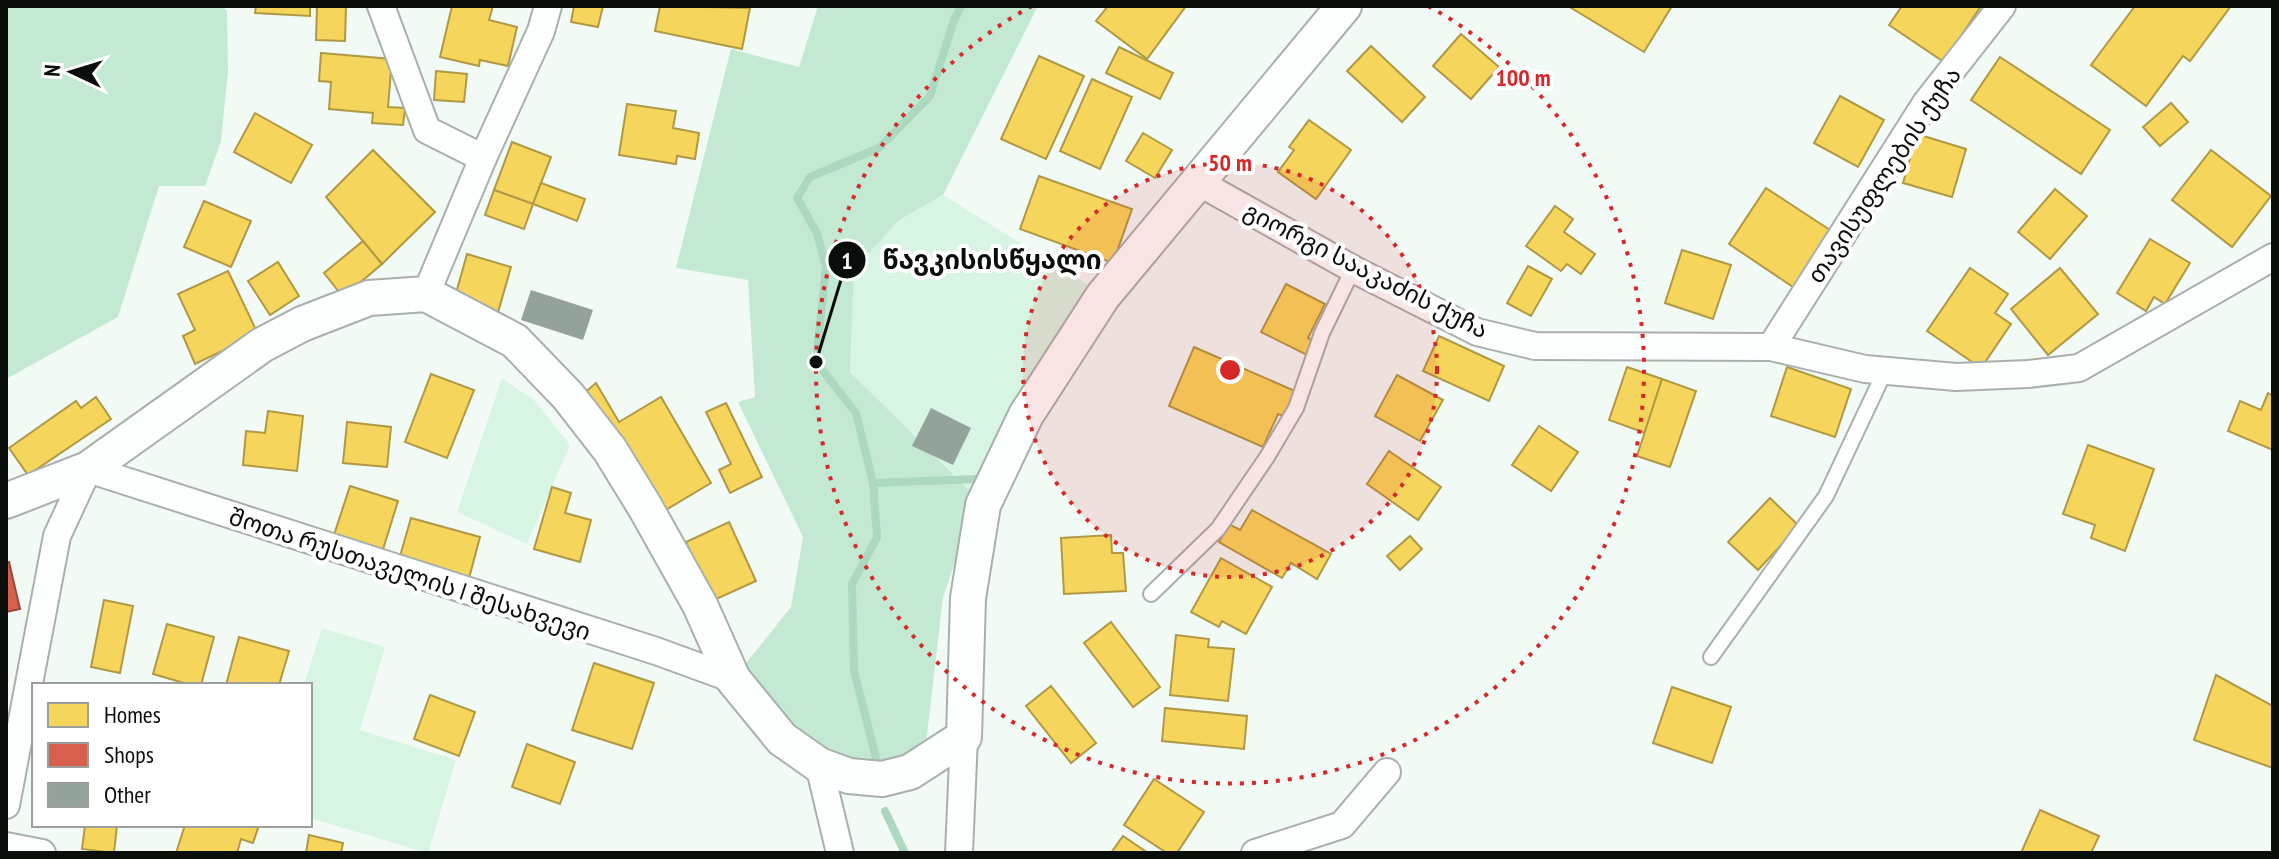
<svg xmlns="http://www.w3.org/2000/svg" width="2279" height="859" font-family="'PT Sans Narrow','Noto Sans Georgian',sans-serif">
	<rect width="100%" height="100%" fill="#f2faf5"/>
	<g fill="#d8f4e3">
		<polygon points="943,195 1095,289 977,498 850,372 854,270 899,220"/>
		<polygon points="502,378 534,400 570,445 527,544 457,512"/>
		<polygon points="322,628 385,647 360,730 456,760 428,853 310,818 310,685 304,685"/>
	</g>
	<g fill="#c4e9d3">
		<polygon points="6,6 221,6 227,11 228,70 221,141 205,186 159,186 118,317 6,379"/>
		<polygon points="818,6 1038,6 943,195 899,220 854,270 850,372 977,498 943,597 926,744 901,769 816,757 743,667 791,607 803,537 738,402 755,397 748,280 676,268 731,49 799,67"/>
	</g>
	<g fill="#f6d55c" stroke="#af9944" stroke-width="2">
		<polygon points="256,6 310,6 310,16 255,13"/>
		<polygon points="317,6 346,6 345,41 316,40"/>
		<polygon points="452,6 493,6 489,20 517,27 508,66 480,60 479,66 440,57"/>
		<polygon points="574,6 603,6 598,27 571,22"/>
		<polygon points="660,6 750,8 742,49 655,31"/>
		<polygon points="1108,6 1186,6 1147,59 1096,21"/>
		<polygon points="1568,6 1672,6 1644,52"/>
		<polygon points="1902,6 1981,6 1944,62 1889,25"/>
		<polygon points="2135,6 2231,6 2190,61 2183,56 2146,106 2091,65"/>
		<polygon points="1461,34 1499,67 1471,99 1433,66"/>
		<polygon points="1371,46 1425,97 1402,122 1347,71"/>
		<polygon points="1119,47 1173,73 1160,99 1106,73"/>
		<polygon points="321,53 392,59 388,107 405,108 403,125 372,123 373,113 329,109 331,82 319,81"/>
		<polygon points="1039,56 1084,76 1046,159 1001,139"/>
		<polygon points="2000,57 2110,130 2081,174 1971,100"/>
		<polygon points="436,71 467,74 464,102 434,100"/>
		<polygon points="1092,79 1132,97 1100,169 1060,151"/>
		<polygon points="1840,96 1884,120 1858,167 1814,143"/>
		<polygon points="2171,103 2188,122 2160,146 2143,127"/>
		<polygon points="627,104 676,111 673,128 699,133 695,159 677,156 676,164 619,155"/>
		<polygon points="255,113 312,145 291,183 234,152"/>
		<polygon points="1309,120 1351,150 1316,199 1278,172 1294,150 1289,147"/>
		<polygon points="1143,133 1172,150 1155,178 1126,161"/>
		<polygon points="1917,134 1966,149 1952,197 1903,183"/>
		<polygon points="512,142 551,157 533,204 494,190"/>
		<polygon points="373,150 435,212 382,264 326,197"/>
		<polygon points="2211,150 2271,196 2232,247 2172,200"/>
		<polygon points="1039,176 1132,209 1113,263 1020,229"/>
		<polygon points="541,183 585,199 577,221 533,204"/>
		<polygon points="1766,188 1833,232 1796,289 1729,244"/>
		<polygon points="2055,189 2087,216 2050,259 2018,232"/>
		<polygon points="494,190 533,204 524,229 485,215"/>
		<polygon points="204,201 251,221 231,267 184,247"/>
		<polygon points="1555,206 1573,219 1564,232 1595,254 1581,274 1567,264 1561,271 1526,246"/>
		<polygon points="2150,239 2190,263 2165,304 2154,297 2146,311 2117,293"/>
		<polygon points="363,241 382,264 343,297 324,273"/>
		<polygon points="1682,250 1731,265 1713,319 1665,303"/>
		<polygon points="467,254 511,267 497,316 453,304"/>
		<polygon points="278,262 299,296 270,315 248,281"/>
		<polygon points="1528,266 1552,279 1531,316 1507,303"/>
		<polygon points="1970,268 2008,294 1995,313 2011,324 1981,368 1927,331"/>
		<polygon points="2060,268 2098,314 2048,355 2011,309"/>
		<polygon points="228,271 258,334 195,364 183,336 195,330 178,294"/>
		<polygon points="1286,284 1325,304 1308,338 1316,342 1309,356 1261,332"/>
		<polygon points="1439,336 1504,366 1489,401 1423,371"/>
		<polygon points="1194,347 1295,391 1284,416 1278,414 1263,447 1169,406"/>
		<polygon points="1627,367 1662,379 1645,433 1609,420"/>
		<polygon points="1787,367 1851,389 1835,437 1771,416"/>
		<polygon points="431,374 474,390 447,458 405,442"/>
		<polygon points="1397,375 1443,400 1420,441 1375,416"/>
		<polygon points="1662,379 1696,391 1670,467 1637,456"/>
		<polygon points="596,383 619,422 661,397 711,483 664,511 582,395"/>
		<polygon points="2268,393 2273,396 2273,450 2228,431 2240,401 2261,410"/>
		<polygon points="96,397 111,419 28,475 9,448 76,401 81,408"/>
		<polygon points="726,403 762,477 730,493 719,470 731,464 706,412"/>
		<polygon points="268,411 303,416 297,471 243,465 246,431 265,433"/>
		<polygon points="347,422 391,427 387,467 343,463"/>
		<polygon points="1539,426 1578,452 1551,491 1512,465"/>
		<polygon points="2088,445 2154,469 2125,551 2091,538 2095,525 2063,514"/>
		<polygon points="1389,451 1441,487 1418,520 1367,484"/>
		<polygon points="350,486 398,501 380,559 331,544"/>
		<polygon points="552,487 571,493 565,513 591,520 580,562 534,549"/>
		<polygon points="1770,498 1799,526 1758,570 1728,542"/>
		<polygon points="1252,510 1331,554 1317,579 1291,563 1282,578 1219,542 1229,524 1240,530"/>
		<polygon points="411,518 480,537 468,582 398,563"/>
		<polygon points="729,522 756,581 712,601 686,542"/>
		<polygon points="1111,535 1112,553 1123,553 1126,591 1064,594 1061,538"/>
		<polygon points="1410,536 1422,549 1400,570 1387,556"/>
		<polygon points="1221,558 1272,587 1246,634 1222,621 1219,627 1191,612"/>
		<polygon points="104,600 133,606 120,673 91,667"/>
		<polygon points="1111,622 1160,687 1133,707 1084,643"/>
		<polygon points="167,624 214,637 201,685 191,685 153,674"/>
		<polygon points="1176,635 1209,639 1208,647 1234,649 1228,701 1170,695"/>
		<polygon points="239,637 289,651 279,685 226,685"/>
		<polygon points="594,663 654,683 632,749 572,730"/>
		<polygon points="2216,675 2273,706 2273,768 2194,740"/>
		<polygon points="1051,686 1096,743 1071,763 1026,706"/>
		<polygon points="1672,687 1731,707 1712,763 1653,743"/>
		<polygon points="430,695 475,712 459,756 414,739"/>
		<polygon points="1165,708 1247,716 1244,749 1162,741"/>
		<polygon points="527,744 575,762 560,804 512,787"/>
		<polygon points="1154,779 1204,812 1177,853 1167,853 1124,825"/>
		<polygon points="2040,810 2099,836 2091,853 2021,853"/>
		<polygon points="85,825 117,825 114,853 82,849"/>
		<polygon points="185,825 259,825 253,843 241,839 237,853 176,853"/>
		<polygon points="309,835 343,843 341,853 306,853"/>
		<polygon points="1123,836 1148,853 1111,853"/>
	</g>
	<polygon fill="#d6604d" stroke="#994739" stroke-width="2" points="6,562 9,562 20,609 6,612"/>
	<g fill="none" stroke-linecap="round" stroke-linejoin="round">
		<g stroke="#abd8be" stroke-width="8">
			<polyline points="873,483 979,479"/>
			<polyline points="877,762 854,671 852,584 877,537 873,483 856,413 816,362 826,267 817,233 797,198 810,177 879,148 930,96 954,20 961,6"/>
			<polyline points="885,811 905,853"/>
		</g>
	</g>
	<g fill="#93a39a">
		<polygon points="531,290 593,310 583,340 521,320"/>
		<polygon points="931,408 971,428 953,465 912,446"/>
	</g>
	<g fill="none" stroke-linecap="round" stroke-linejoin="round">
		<g stroke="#a9b0ac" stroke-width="18">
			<g id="service">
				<polyline points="1151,594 1218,529 1267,457 1296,408 1322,333 1353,269"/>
				<polyline points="1711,657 1826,496 1885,371"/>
			</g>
		</g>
		<g stroke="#a9b0ac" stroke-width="30">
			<g id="minor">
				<polyline points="381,6 427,130 483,158"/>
				<polyline points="1198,182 1353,269 1477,332 1535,346 1771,347 1865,369 1956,377 2028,374 2079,368 2273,257"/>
				<polyline points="426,294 483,158 541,31 548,6"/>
				<polyline points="1771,347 1926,103 2002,6"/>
				<polyline points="819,765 840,853"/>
				<polyline points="6,805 57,536 88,469 656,651 733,679"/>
				<polyline points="6,846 42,853"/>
				<polyline points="959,853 964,737"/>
				<polyline points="1255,853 1342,825 1387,772"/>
			</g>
		</g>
		<g stroke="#a9b0ac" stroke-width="38">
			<polyline id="tertiary" points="6,501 88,469 262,345 302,324 369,298 426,294 515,341 568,396 610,450 645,507 700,605 733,679 782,739 819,765 849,776 882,779 910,772 964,737 968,598 983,505 1026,415 1103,296 1344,6"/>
		</g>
		<use href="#service" stroke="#fdfefe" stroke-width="14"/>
		<use href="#minor" stroke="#fdfefe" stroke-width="26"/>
		<use href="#tertiary" stroke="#fdfefe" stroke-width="34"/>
	</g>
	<circle cx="1230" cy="370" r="207" fill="#d62828" fill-opacity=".12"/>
	<g fill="none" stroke="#d62828" stroke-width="4" stroke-dasharray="4 8">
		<circle cx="1230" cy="370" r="207"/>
		<path d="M1428 6A414 414 0 1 1 1032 6"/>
	</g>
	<g text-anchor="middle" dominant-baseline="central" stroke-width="8" stroke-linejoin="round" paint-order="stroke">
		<g font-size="24" fill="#0a0e0b" stroke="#fff">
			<text transform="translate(1884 175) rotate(-56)">თავისუფლების ქუჩა</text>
			<text transform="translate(1366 270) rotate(27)">გიორგი სააკაძის ქუჩა</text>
			<text transform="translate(410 574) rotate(18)">შოთა რუსთაველის I შესახვევი</text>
		</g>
	</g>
	<circle cx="1230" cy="370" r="12" fill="#d62828" stroke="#fff" stroke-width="4"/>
	<g font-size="24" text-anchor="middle" font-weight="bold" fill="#d62828" stroke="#fff" stroke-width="8" stroke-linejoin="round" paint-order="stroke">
		<text x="1523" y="86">100 m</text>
		<text x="1230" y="171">50 m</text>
	</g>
	<path fill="none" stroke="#0a0e0b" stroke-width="3" d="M816 362L847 260"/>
	<g fill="#0a0e0b" stroke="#fff" stroke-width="3">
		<circle cx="816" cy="362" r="8"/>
		<circle cx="847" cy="260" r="20"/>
	</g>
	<g font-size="24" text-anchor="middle" font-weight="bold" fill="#fff">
		<text x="847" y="269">1</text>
	</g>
	<g font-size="26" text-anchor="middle" font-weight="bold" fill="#0a0e0b" stroke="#fff" stroke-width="8" stroke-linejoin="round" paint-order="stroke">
		<text x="992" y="269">წავკისისწყალი</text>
	</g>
	<rect width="2279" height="859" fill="none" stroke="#0a0e0b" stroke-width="16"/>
	<rect x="32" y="683" width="280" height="144" fill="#ffffff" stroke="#9d9f9d" stroke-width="2"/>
	<rect x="48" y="703" width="40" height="24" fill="#f6d55c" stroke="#9d9f9d" stroke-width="2"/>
	<text x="104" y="723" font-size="24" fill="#0a0e0b">Homes</text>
	<rect x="48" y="743" width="40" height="24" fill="#d6604d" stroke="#9d9f9d" stroke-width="2"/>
	<text x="104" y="763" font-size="24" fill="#0a0e0b">Shops</text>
	<rect x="48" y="783" width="40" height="24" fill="#93a39a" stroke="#9d9f9d" stroke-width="2"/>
	<text x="104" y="803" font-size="24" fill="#0a0e0b">Other</text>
	<g transform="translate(72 72) rotate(274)" stroke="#ffffff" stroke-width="6" paint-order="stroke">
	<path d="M0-6L14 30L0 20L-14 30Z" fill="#0a0e0b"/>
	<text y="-12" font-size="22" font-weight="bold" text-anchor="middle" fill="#0a0e0b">N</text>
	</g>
</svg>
